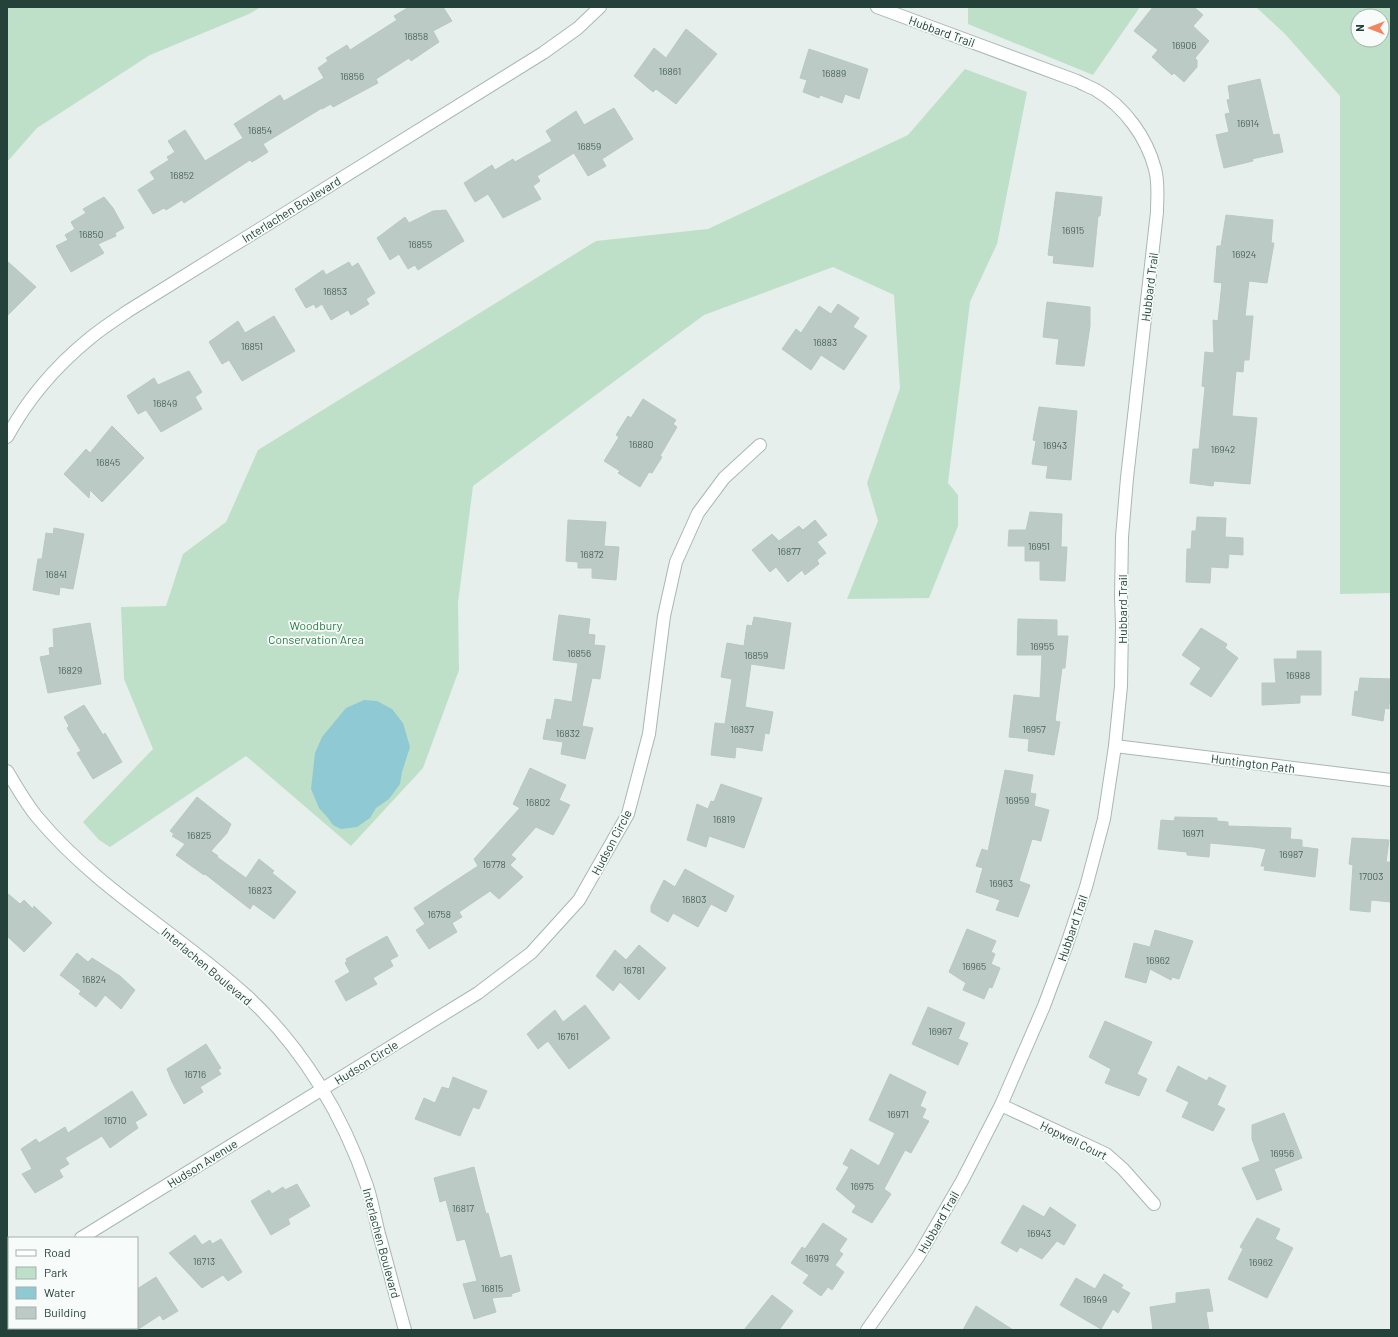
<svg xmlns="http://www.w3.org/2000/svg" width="1398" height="1337" font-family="Barlow,sans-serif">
	<rect width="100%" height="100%" fill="#e6efeb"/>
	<g fill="#bfe0c8" fill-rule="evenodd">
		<polygon points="7,7 261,7 249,14 150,55 37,128 7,162"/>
		<polygon points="968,7 1140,7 1093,75 968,24"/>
		<path d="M1256,7H1391V593L1340,594V96L1285,34ZM1358,16H1382V40H1358Z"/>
		<polygon points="965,69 1027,92 997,244 970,302 948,483 958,495 958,526 929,598 847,599 878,521 867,483 900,388 894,295 833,267 704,315 473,486 458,603 459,670 423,768 351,846 246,756 110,847 99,840 83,822 153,749 124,679 121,607 166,606 183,554 226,522 258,450 596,241 708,229 908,135"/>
	</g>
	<polygon fill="#8ec9d4" points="364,700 377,701 392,709 403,723 410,747 402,772 400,784 389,799 376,808 370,818 357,827 341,829 333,825 328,818 319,808 311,789 315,753 322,737 346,708"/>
	<g fill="#bbcac4" stroke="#b8c9c2">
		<polygon points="409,7 443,7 452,21 433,31 439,42 411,61 409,58 376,79 378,83 333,107 331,104 322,109 322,108 263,144 268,152 252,162 250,160 184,203 182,200 166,210 164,208 153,214 138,190 155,179 150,172 169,160 167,157 175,152 168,141 185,130 205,161 243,138 234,124 280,95 284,101 324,78 318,68 328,61 326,58 347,45 350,50 397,20 394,16"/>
		<polygon points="1153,7 1194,7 1203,15 1193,26 1209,41 1195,58 1197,60 1197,67 1184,82 1174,73 1172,75 1152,57 1158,50 1134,31"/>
		<polygon points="686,29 717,54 676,104 656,89 653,92 634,76 654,48 666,58"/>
		<polygon points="809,49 868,69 859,99 845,94 842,103 820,95 819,98 803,92 807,80 800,78"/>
		<polygon points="1260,79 1273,135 1279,134 1283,152 1252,159 1253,161 1224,168 1216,135 1229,132 1225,114 1230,113 1227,100 1230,99 1228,86"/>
		<polygon points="614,108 633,139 602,159 606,166 588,176 574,153 537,176 540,181 533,186 541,199 503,218 488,194 475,202 464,183 492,165 495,170 513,159 515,162 552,141 546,131 576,111 584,125"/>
		<polygon points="1056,192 1102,197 1100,216 1098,216 1093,267 1053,263 1054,256 1048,255"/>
		<polygon points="104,197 113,208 124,228 115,233 116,236 98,244 104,253 71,272 56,246 68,240 65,235 75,229 71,222 86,213 83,209"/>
		<polygon points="446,210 464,241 418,270 415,265 408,269 399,254 390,260 377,238 405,217 409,223 433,211"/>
		<polygon points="1226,215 1273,220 1271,243 1274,243 1267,283 1249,281 1245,316 1253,316 1249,360 1244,360 1243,372 1236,371 1232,416 1257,418 1250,484 1214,481 1213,486 1190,483 1193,449 1199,449 1205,387 1202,386 1205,352 1214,353 1213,320 1218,321 1222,283 1214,282 1217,246 1221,246"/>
		<polygon points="7,261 36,287 7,316"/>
		<polygon points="349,262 352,267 358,263 375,293 366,299 369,304 351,315 348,310 331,320 322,304 316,308 314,304 306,308 295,289 323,270 326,275"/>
		<polygon points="1047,302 1090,307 1090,326 1084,366 1056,364 1059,339 1043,337"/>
		<polygon points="838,304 859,318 853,327 867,336 844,370 821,355 811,370 782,349 796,329 801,333 819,306 831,314"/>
		<polygon points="274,316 295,351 242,381 229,360 222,364 209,342 238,321 245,333"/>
		<polygon points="189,371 202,392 195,397 202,409 161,432 146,410 138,414 127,396 154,378 158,385"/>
		<polygon points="643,399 676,420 673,424 677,427 660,456 662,457 652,473 649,472 640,487 618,473 620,471 604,461 619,437 616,435 628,416 631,418"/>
		<polygon points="1039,407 1077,411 1071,480 1046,478 1048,466 1032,464 1036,441 1033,440"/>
		<polygon points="112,426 144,458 102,502 90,490 89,498 64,474 86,449 90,453"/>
		<polygon points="1030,512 1062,514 1061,547 1067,547 1065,581 1040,580 1040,561 1025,561 1025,546 1008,546 1009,530 1026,530"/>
		<polygon points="1197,517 1226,518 1225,537 1243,538 1243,555 1229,554 1228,568 1211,567 1210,583 1186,582 1187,549 1191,549 1192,531 1196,531"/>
		<polygon points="568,520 606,522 604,546 619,547 616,580 592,578 592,568 578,568 578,562 566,561"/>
		<polygon points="815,520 827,535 817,542 826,553 817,560 819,564 805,575 802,570 788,582 776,567 770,572 752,550 772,534 779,541 799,526 803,530"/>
		<polygon points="54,528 84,534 73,589 60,587 59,595 33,590 38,559 42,559 46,533 53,534"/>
		<polygon points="559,615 590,619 588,634 595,635 594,645 605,646 600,679 592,678 582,726 593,728 585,759 561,754 563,742 543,739 547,719 551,720 555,699 572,702 578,663 553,660"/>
		<polygon points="754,617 791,623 784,669 751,664 745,707 773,712 769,734 765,733 762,751 736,747 735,758 711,755 715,723 725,724 732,679 721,677 727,643 744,646 747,625 752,626"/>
		<polygon points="1018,619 1057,620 1057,636 1068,636 1065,668 1062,668 1055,721 1060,722 1054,755 1028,751 1029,739 1009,737 1014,695 1040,698 1042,655 1017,655"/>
		<polygon points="90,623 101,684 48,693 40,657 50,655 49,648 54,647 53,629"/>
		<polygon points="1201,628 1227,644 1225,648 1238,658 1211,697 1190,684 1201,668 1182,655"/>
		<polygon points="1297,651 1321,651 1321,695 1300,695 1300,703 1262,705 1262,683 1276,683 1274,659 1297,659"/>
		<polygon points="1360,678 1391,679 1391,704 1389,703 1389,709 1385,708 1383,721 1352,715 1355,691 1358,692"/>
		<polygon points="84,705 103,735 105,733 122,762 93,779 77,753 81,751 67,728 69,726 64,717"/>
		<polygon points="530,768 566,785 559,800 570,805 559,825 553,835 536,827 511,855 516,859 510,865 523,877 499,899 490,891 459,912 462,917 452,923 457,932 429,949 416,930 425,924 414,908 478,866 474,859 520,808 513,804"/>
		<polygon points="1005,770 1033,775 1030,793 1036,794 1034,806 1049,810 1041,841 1032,839 1019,881 1030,885 1018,917 996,910 1000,900 976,892 983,868 976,866 982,849 988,851"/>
		<polygon points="721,784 762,798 744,848 709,836 706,847 687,840 697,804 708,809 711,801 714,802"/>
		<polygon points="197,797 231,824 227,833 211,851 218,856 217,857 246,878 259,859 274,871 272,873 296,892 274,919 253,904 250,909 205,874 204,875 176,855 185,844 172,836 174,834 170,831"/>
		<polygon points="1175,817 1217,818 1217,821 1228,822 1228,826 1291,828 1290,839 1302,840 1302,847 1318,849 1315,877 1264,870 1265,866 1261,866 1266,849 1254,847 1210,843 1209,857 1187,855 1187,852 1158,849 1161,820 1174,821"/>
		<polygon points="1352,838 1389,840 1386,862 1391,862 1391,902 1371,900 1370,912 1350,910 1353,865 1349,864"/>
		<polygon points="685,869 734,896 726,912 711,904 698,927 673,913 668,922 651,912 651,906 664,880 675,887"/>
		<polygon points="7,893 20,904 24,900 33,909 34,906 52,923 24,952 7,936"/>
		<polygon points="967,929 996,941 991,952 995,954 991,964 1000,968 992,988 989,987 984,999 963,990 966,983 949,972"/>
		<polygon points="1155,930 1193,941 1179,979 1172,977 1171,980 1150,969 1146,983 1125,977 1134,943 1150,947"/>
		<polygon points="387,936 398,956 390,960 393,966 373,978 377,984 346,1001 335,981 350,972 345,963 347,961 346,959"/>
		<polygon points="639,945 666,968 639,1000 620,982 613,991 596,976 615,950 626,960"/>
		<polygon points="77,953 88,962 92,958 120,976 135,990 121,1009 105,995 96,1007 79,994 81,991 60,975"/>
		<polygon points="585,1005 610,1038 569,1069 548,1041 538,1049 527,1034 555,1010 563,1022"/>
		<polygon points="928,1007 965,1023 958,1039 968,1043 958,1065 912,1044"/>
		<polygon points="1105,1021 1152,1042 1137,1074 1147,1079 1139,1096 1105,1083 1111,1069 1089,1057"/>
		<polygon points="206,1044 221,1068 218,1070 221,1074 200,1087 203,1092 184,1104 172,1082 167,1069"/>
		<polygon points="1178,1066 1207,1081 1209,1077 1226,1086 1217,1105 1225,1109 1213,1131 1182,1117 1189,1102 1166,1091"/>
		<polygon points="890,1074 926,1092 920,1106 926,1109 922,1118 929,1121 911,1153 905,1150 884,1189 891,1194 872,1223 852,1212 856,1206 836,1189 849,1167 843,1164 851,1149 879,1166 895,1133 869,1120"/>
		<polygon points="453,1077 487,1091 479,1109 473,1107 460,1136 415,1119 424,1098 435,1103 442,1087 449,1089"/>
		<polygon points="132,1091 147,1115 135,1122 138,1128 110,1148 102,1136 65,1158 69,1164 59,1170 63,1177 35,1193 22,1174 32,1169 21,1149 36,1139 39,1143 65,1127 68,1133"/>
		<polygon points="1284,1113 1302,1158 1274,1169 1282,1190 1257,1200 1242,1168 1260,1161 1252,1139 1252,1125"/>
		<polygon points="474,1167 486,1214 488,1213 500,1258 511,1255 520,1291 511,1294 512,1296 492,1298 496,1312 474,1319 463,1284 477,1281 465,1239 457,1241 446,1200 440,1202 434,1178"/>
		<polygon points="297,1184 310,1206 288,1219 290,1224 271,1235 251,1201 269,1190 272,1194 283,1187 285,1190"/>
		<polygon points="1023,1205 1044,1217 1050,1207 1076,1225 1064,1245 1057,1241 1042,1259 1020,1247 1017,1252 1001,1243"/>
		<polygon points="1257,1218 1280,1229 1275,1239 1293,1248 1267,1298 1228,1279 1243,1249 1240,1247"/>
		<polygon points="823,1223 847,1239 839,1251 843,1254 835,1265 844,1272 832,1290 828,1287 821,1296 803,1283 809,1275 791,1263 802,1247 805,1249"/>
		<polygon points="195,1235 202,1245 210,1240 212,1244 221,1239 242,1272 228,1281 223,1275 202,1288 169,1253"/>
		<polygon points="1104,1274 1123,1285 1121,1288 1130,1293 1118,1313 1113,1309 1101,1329 1060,1305 1076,1278 1095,1289"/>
		<polygon points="156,1277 178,1311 163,1320 160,1315 137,1330 137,1289"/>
		<polygon points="1209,1289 1213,1311 1206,1312 1209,1330 1153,1330 1150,1307 1176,1303 1176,1293"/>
		<polygon points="772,1295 793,1311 779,1330 744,1330"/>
		<polygon points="976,1306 1013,1330 963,1330"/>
	</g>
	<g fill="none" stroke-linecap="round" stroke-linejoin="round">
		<g stroke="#a8b8b2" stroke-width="14">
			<g id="street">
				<path d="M7,437C27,400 56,366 89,339C101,329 115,320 128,311L543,53L578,28L600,7"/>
				<polyline points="1115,746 1391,780"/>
				<path d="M7,771C17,787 26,804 38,818C98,890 181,935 249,998C303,1049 343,1115 367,1186C372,1201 375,1218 379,1234C388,1266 396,1298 405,1330"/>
				<polyline points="1001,1105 1106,1154 1123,1169 1154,1204"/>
				<polyline points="81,1238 478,993 531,953 579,900 628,814 649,734 664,616 676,562 698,513 724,478 760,445"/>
				<polyline points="7,1271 9,1274"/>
				<polyline points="7,1284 9,1283"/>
				<polyline points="44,1328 45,1330"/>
				<path d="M867,1330L918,1257L962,1181L1001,1105L1044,1006L1066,947L1086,887L1104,819L1115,746L1121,686L1122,625L1121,597L1122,537L1127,478L1157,212C1157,198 1159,183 1155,169C1147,138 1125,107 1096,90C1090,87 1083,84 1077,81L877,7"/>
			</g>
		</g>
		<use href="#street" stroke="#fff" stroke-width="12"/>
	</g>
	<g text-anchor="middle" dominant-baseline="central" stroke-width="3.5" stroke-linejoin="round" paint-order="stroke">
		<g font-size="10" fill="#4a645c">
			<text x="416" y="36">16858</text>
			<text x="1184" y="45">16906</text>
			<text x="670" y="71">16861</text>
			<text x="834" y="73">16889</text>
			<text x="352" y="76">16856</text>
			<text x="1248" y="123">16914</text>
			<text x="260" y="130">16854</text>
			<text x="589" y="146">16859</text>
			<text x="182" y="175">16852</text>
			<text x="1073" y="230">16915</text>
			<text x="91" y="234">16850</text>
			<text x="420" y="244">16855</text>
			<text x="1244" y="254">16924</text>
			<text x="335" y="291">16853</text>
			<text x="825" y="342">16883</text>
			<text x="252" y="346">16851</text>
			<text x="165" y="403">16849</text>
			<text x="641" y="444">16880</text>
			<text x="1055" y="445">16943</text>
			<text x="1223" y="449">16942</text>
			<text x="108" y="462">16845</text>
			<text x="1039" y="546">16951</text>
			<text x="789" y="551">16877</text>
			<text x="592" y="554">16872</text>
			<text x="56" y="574">16841</text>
			<text x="1042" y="646">16955</text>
			<text x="579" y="653">16856</text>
			<text x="756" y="655">16859</text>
			<text x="70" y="670">16829</text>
			<text x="1298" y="675">16988</text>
			<text x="742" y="729">16837</text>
			<text x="1034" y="729">16957</text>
			<text x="568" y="733">16832</text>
			<text x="1017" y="800">16959</text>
			<text x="538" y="802">16802</text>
			<text x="724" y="819">16819</text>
			<text x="1193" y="833">16971</text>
			<text x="199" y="835">16825</text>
			<text x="1291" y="854">16987</text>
			<text x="494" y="864">16778</text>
			<text x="1371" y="876">17003</text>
			<text x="1001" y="883">16963</text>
			<text x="260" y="890">16823</text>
			<text x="694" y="899">16803</text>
			<text x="439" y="914">16758</text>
			<text x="1158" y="960">16962</text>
			<text x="974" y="966">16965</text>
			<text x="634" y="970">16781</text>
			<text x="94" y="979">16824</text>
			<text x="940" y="1031">16967</text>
			<text x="568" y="1036">16761</text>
			<text x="195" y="1074">16716</text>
			<text x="898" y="1114">16971</text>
			<text x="115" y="1120">16710</text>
			<text x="1282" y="1153">16956</text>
			<text x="862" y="1186">16975</text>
			<text x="463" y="1208">16817</text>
			<text x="1039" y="1233">16943</text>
			<text x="817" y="1258">16979</text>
			<text x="204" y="1261">16713</text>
			<text x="1261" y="1262">16962</text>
			<text x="492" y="1288">16815</text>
			<text x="1095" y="1299">16949</text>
		</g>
		<g font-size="12" fill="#24423a" stroke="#f7fbf9">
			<text transform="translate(942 31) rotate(20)">Hubbard Trail</text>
			<text transform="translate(291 209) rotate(-32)">Interlachen Boulevard</text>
			<text transform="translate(1149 287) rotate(-83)">Hubbard Trail</text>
			<text transform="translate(1122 609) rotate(-90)">Hubbard Trail</text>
			<text transform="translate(1253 763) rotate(7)">Huntington Path</text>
			<text transform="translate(611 842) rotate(-62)">Hudson Circle</text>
			<text transform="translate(1072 928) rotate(-71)">Hubbard Trail</text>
			<text transform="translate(207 966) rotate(40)">Interlachen Boulevard</text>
			<text transform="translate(366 1062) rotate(-32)">Hudson Circle</text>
			<text transform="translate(1074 1140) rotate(26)">Hopwell Court</text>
			<text transform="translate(202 1163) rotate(-32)">Hudson Avenue</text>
			<text transform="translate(938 1222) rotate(-60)">Hubbard Trail</text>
			<text transform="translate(382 1243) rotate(75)">Interlachen Boulevard</text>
		</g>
		<g font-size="12" fill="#2d7a4b" stroke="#f7fbf9">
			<text x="316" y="625">Woodbury<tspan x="316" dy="14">Conservation Area</tspan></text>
		</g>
	</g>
	<rect width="1398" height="1337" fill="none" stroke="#24423a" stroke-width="16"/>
	<rect x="8" y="1237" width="130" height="92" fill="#f7fbf9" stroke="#a3b1ad"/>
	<rect x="16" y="1250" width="20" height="6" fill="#ffffff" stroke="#a3b1ad"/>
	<text x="44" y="1257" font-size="12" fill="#24423a">Road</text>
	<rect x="16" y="1267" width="20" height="12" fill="#bfe0c8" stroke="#a3b1ad"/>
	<text x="44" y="1277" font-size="12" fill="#24423a">Park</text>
	<rect x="16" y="1287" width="20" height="12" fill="#8ec9d4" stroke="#a3b1ad"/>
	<text x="44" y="1297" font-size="12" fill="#24423a">Water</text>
	<rect x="16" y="1307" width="20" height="12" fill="#bbcac4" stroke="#a3b1ad"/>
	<text x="44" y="1317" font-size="12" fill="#24423a">Building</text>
	<g transform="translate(1370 28) rotate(270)"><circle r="19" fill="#f7fbf9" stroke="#a3b1ad"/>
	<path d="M0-3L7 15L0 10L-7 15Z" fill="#f4845f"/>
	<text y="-6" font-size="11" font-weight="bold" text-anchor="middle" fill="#24423a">N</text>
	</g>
</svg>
